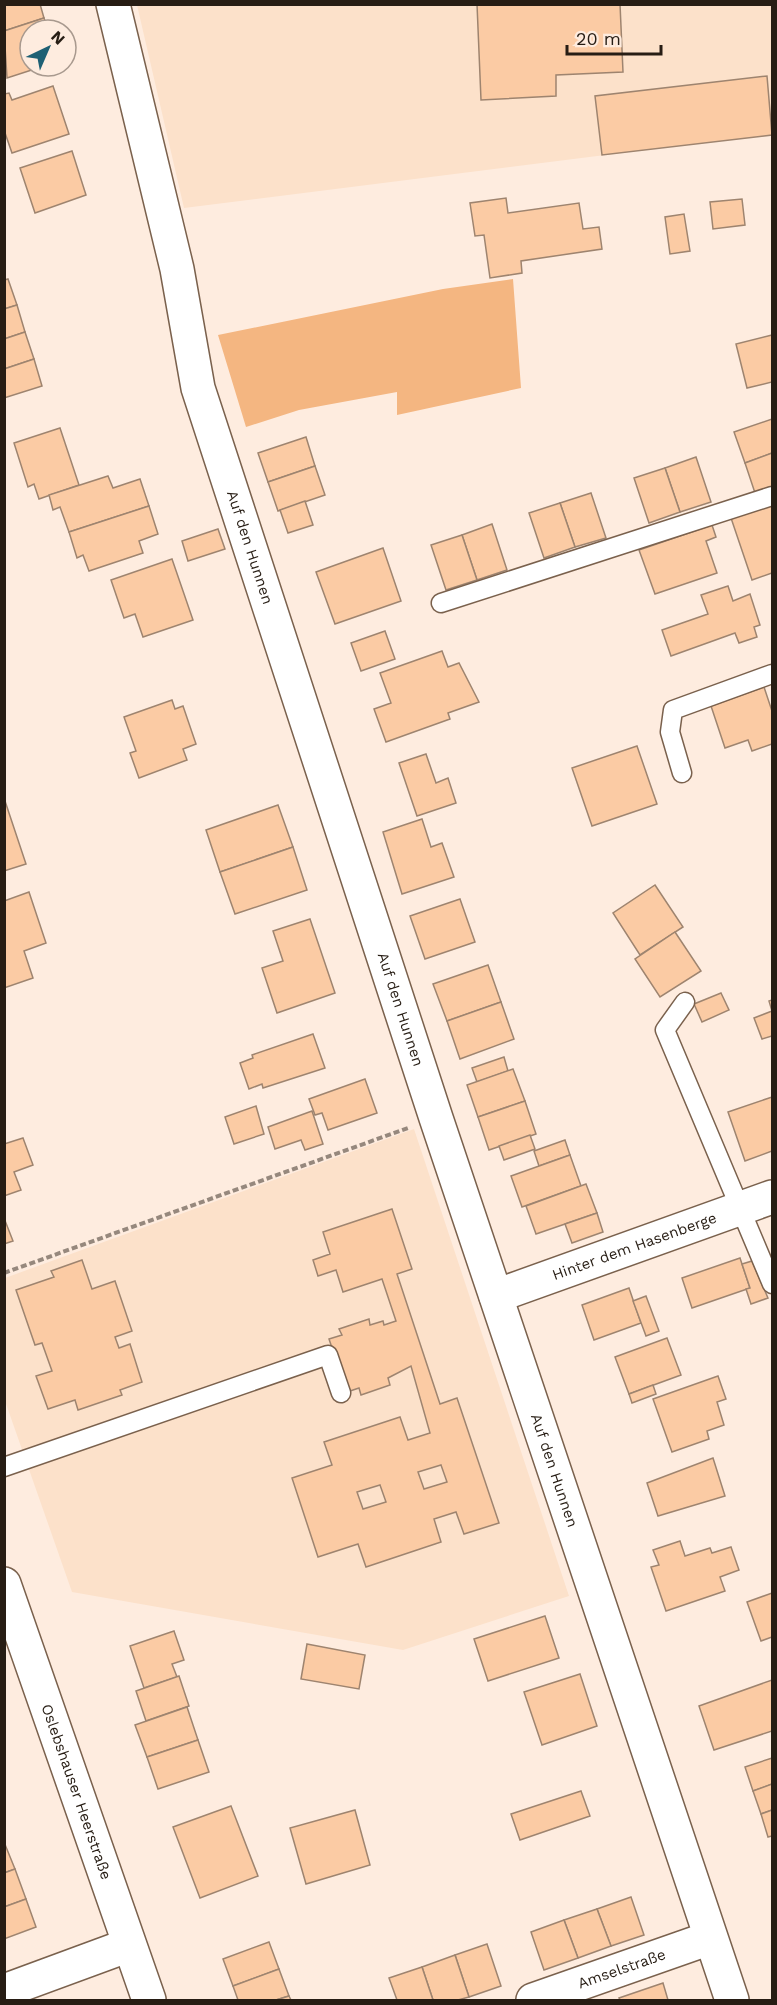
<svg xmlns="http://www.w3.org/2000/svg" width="777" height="2005" font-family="'Work Sans',sans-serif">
	<rect width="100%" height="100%" fill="#feecdf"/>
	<g fill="#fce1ca">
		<polygon points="137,5 772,5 772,134 184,208"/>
		<polygon points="414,1129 569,1596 403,1650 72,1592 5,1401 5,1278"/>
	</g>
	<polygon fill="#f4b681" points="513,279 521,388 397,415 397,392 299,410 246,427 218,335 443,289"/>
	<g fill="#fbcba4" stroke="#9e846f" stroke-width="1.5" fill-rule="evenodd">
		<polygon points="4,4 40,4 44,18 4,31"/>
		<polygon points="477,4 620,4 623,72 556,75 556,96 481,100"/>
		<polygon points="44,18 48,30 30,30 30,66 44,66 7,78 4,31"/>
		<polygon points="767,76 772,135 602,155 595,96"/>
		<polygon points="53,86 69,134 12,153 4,130 4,94 9,93 12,100"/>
		<polygon points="72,151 86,195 35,213 20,168"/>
		<polygon points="506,198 508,213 579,203 583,229 599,227 602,249 521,261 522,273 490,278 484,235 475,236 470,203"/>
		<polygon points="742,199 745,225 713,229 710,202"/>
		<polygon points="684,214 690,251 670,254 665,217"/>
		<polygon points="8,279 17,305 4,309 4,280"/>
		<polygon points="17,305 25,332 4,339 4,309"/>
		<polygon points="25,332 34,359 4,369 4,339"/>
		<polygon points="772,335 772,382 747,388 736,344"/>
		<polygon points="34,359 42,386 4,398 4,369"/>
		<polygon points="772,419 772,453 745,463 734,432"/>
		<polygon points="60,428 79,485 39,499 34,484 28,487 14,443"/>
		<polygon points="306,437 315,466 268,482 258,453"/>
		<polygon points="772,453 772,498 755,493 745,463"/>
		<polygon points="696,457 711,502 680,512 665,468"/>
		<polygon points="315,466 325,495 278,511 268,482"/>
		<polygon points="665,468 680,512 649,523 634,478"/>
		<polygon points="108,476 113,488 140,479 149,506 69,532 60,507 53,510 49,495"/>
		<polygon points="591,493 606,538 575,547 560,503"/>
		<polygon points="305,501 313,525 288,533 280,510"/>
		<polygon points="560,503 575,547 544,558 529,513"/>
		<polygon points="772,504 772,573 752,580 731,518"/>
		<polygon points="149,506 158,534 139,541 143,553 89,571 83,555 77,558 69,532"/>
		<polygon points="492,524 507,570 477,580 462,535"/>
		<polygon points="712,525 716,537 706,541 717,573 655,594 639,550"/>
		<polygon points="218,529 225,549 188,561 182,541"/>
		<polygon points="462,535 477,580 446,590 431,545"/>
		<polygon points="383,548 401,601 335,624 316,572"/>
		<polygon points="172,559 193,620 143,637 135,614 124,618 111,580"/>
		<polygon points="728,586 733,601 750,594 760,625 754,627 757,637 739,643 735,633 671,656 662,630 708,614 701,595"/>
		<polygon points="385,631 395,659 361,671 351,643"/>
		<polygon points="442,651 448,667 459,663 479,702 448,713 450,719 386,742 374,709 391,703 380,673"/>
		<polygon points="764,687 772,711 772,744 752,751 748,740 725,748 711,706"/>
		<polygon points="172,700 175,709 183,706 196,744 183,749 187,760 139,778 130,753 136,751 124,717"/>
		<polygon points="637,746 657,804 592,826 572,768"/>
		<polygon points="426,754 436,783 448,778 456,803 417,816 399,763"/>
		<polygon points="4,798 26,864 4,871"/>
		<polygon points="278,805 293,847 220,872 206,830"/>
		<polygon points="422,819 431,847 442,843 454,877 402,894 383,832"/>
		<polygon points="293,847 307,890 235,914 220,872"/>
		<polygon points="655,885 683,927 640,955 613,913"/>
		<polygon points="29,892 46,943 24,951 33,978 4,988 4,901"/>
		<polygon points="460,899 475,942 425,959 410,916"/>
		<polygon points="310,919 335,993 277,1013 262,968 283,961 273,931"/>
		<polygon points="675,932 701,971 660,997 635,959"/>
		<polygon points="488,965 501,1002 447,1021 433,984"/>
		<polygon points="721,993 729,1010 702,1022 694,1004"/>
		<polygon points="772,1000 772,1036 762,1039 754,1018 772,1011 769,1001"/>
		<polygon points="501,1002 514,1039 460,1059 447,1021"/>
		<polygon points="313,1034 325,1068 263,1088 262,1084 249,1089 240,1063 253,1058 252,1055"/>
		<polygon points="504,1057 508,1071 477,1082 472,1068"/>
		<polygon points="513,1069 525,1101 478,1117 467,1085"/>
		<polygon points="365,1079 377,1113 328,1130 322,1113 315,1115 309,1099"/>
		<polygon points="772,1097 772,1151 745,1161 728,1112"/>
		<polygon points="525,1101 536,1134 489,1150 478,1117"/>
		<polygon points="256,1106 264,1134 234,1144 225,1117"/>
		<polygon points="312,1111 323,1144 305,1150 301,1140 275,1149 268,1127"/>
		<polygon points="530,1135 535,1149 504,1160 499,1146"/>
		<polygon points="23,1138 33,1165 14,1172 21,1190 4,1196 4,1144"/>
		<polygon points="565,1140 570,1155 539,1166 534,1151"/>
		<polygon points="570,1155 581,1186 522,1207 511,1176"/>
		<polygon points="586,1184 597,1213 536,1234 526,1206"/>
		<path d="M392,1209L412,1269L397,1274L440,1404L457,1398L499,1523L464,1534L456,1512L434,1519L441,1542L366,1567L358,1544L318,1557L292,1478L332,1465L324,1442L400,1417L408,1440L430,1433L411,1366L388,1378L390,1385L361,1395L359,1388L347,1392L329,1339L342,1335L339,1329L369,1319L370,1325L383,1321L384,1325L396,1321L382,1279L343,1292L336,1270L318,1276L313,1260L330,1254L323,1232ZM441,1465L447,1482L424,1489L418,1472ZM380,1485L386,1502L363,1509L357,1492Z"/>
		<polygon points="597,1213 603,1232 572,1243 565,1224"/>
		<polygon points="4,1218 13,1241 4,1244"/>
		<polygon points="740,1258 750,1288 692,1308 682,1278"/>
		<polygon points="82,1260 92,1289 115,1281 132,1331 115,1337 119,1348 130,1344 142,1382 120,1390 122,1395 78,1410 75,1400 48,1409 36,1376 52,1371 42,1343 35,1345 16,1290 54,1277 51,1271"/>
		<polygon points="752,1261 768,1298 751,1304 746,1289 750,1288 742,1264"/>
		<polygon points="629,1288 641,1323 594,1340 582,1305"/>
		<polygon points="646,1296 659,1331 646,1336 633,1301"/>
		<polygon points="667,1338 681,1375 629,1394 615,1357"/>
		<polygon points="718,1376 726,1399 717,1402 724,1425 707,1431 709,1439 672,1452 653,1399"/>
		<polygon points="653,1385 656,1394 632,1403 629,1394"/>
		<polygon points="713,1458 725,1496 658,1516 647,1483"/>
		<polygon points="680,1541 685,1556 710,1548 712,1553 731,1547 739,1570 720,1577 725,1591 666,1611 651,1567 659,1565 653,1550"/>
		<polygon points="772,1593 772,1637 761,1641 747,1602"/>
		<polygon points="545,1616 559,1658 488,1681 474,1639"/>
		<polygon points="174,1631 184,1660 172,1664 177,1677 144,1688 130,1646"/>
		<polygon points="307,1644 365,1655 359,1689 301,1679"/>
		<polygon points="580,1674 597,1726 542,1745 524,1692"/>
		<polygon points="179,1676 189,1706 146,1721 136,1691"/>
		<polygon points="772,1680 772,1731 714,1750 699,1706"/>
		<polygon points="187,1707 198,1740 147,1757 135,1725"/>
		<polygon points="198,1740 209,1772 158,1789 147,1757"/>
		<polygon points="772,1758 772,1784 753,1791 745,1767"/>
		<polygon points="772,1784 772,1810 761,1814 753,1791"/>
		<polygon points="581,1791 590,1816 520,1840 511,1814"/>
		<polygon points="231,1806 258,1876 200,1898 173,1827"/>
		<polygon points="355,1810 370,1865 306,1884 290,1828"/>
		<polygon points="772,1810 772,1836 768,1837 761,1814"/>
		<polygon points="4,1842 15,1869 4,1873"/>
		<polygon points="15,1869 26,1899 4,1907 4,1873"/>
		<polygon points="631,1897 644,1935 611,1946 597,1909"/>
		<polygon points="26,1899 36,1927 4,1939 4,1907"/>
		<polygon points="597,1909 611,1946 578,1958 564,1920"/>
		<polygon points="564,1920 578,1958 544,1970 531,1932"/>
		<polygon points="269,1942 279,1969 233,1986 223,1959"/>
		<polygon points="487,1944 501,1986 469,1997 455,1955"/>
		<polygon points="455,1955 469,1997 458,2000 433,2000 422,1967"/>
		<polygon points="422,1967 433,2000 397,2000 389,1978"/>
		<polygon points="279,1969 289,1996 276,2000 238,2000 233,1986"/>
		<polygon points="663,1983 668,2000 620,2000 619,1998"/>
		<polygon points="289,1996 291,2000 276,2000"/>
	</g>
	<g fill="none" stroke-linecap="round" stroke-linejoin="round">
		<g stroke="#7a614d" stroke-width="21">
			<g id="lane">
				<polyline points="441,603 772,496"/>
				<polyline points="682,773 670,732 673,710 772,674"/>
				<polyline points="685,1002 665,1030 772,1284"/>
				<polyline points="4,1467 328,1355 341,1393"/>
			</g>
		</g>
		<g stroke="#7a614d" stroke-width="36">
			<g id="street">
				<path id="s1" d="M113,4L177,269L198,388L436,1118L732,2000"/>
				<path id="s2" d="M496,1296L772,1197"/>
				<polyline points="4,1991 129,1945"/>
				<path id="s3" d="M533,2000L710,1938"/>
			</g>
		</g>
		<g stroke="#7a614d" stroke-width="36">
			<g id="secondary">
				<path id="s4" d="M4,1584L149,2000"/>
			</g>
		</g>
		<polyline stroke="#96887d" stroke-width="4" stroke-dasharray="6 3" stroke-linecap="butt" points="4,1273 408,1128"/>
		<use href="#lane" stroke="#fff" stroke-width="18"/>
		<use href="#street" stroke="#fff" stroke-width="33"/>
		<use href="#secondary" stroke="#fff" stroke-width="33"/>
	</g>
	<g text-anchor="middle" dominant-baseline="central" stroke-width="5" stroke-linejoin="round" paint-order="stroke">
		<g font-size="15" fill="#271d14" stroke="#feecdf">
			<text stroke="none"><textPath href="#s1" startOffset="561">Auf den Hunnen</textPath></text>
			<text stroke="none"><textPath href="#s1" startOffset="1047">Auf den Hunnen</textPath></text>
			<text stroke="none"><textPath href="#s2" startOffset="147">Hinter dem Hasenberge</textPath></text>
			<text stroke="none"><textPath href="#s1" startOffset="1533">Auf den Hunnen</textPath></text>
			<text stroke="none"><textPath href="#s4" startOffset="220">Oslebshauser Heerstraße</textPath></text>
			<text stroke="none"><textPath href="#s3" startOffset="94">Amselstraße</textPath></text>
		</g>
	</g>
	<rect width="777" height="2005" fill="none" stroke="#271d14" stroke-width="12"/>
	<g transform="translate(48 48) rotate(44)"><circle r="28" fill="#feecdf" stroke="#a8998e" stroke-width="1.5"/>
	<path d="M0-4.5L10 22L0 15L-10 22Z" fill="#1e6074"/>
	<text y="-9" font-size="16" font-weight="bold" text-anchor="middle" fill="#271d14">N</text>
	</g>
	<path d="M567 45v9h94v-9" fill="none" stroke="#271d14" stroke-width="3"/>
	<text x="576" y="45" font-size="18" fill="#271d14" stroke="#feecdf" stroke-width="4.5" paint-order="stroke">20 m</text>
</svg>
